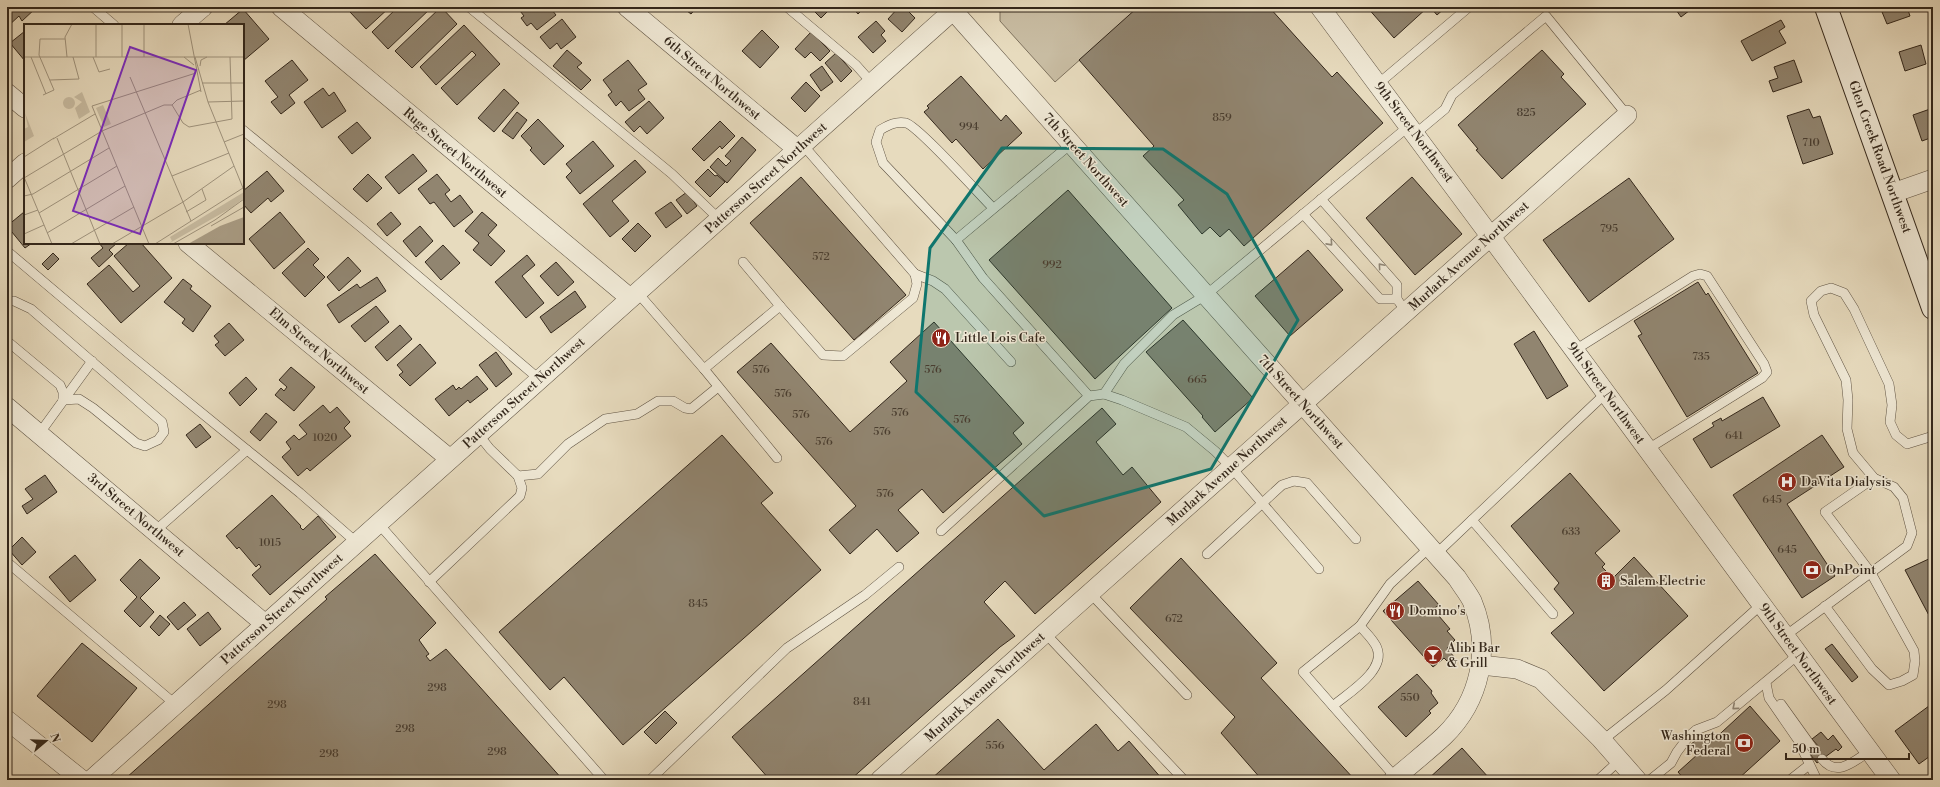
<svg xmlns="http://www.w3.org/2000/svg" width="1940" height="787" font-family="'Libre Bodoni',serif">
	<rect width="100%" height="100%" fill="#e7dbbe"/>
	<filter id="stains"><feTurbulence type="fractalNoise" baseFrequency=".005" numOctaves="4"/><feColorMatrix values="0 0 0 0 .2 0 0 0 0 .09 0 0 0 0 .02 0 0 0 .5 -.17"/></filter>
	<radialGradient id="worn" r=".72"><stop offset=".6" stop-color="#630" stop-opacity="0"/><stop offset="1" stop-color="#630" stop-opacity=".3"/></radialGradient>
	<polygon fill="#c8bca2" stroke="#7e725e" points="1000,7 1139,7 1055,82 1000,21"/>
	<g fill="#918570" stroke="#33271b">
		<polygon points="7,7 37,7 22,21 19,16 7,27"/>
		<polygon points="355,7 390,7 366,29 350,12"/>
		<polygon points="398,7 432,7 388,49 372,32"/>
		<polygon points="441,7 457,24 412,68 395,51"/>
		<polygon points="517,7 555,7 552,10 556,15 537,30 531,23 527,26 521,18 524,16"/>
		<polygon points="682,7 697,7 691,14"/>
		<polygon points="810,7 832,7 821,18"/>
		<polygon points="852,7 865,7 858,14"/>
		<polygon points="899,7 904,7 915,18 902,32 888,19"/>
		<polygon points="1138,7 1269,7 1332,77 1337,72 1383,123 1244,246 1229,229 1220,237 1210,227 1202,234 1178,205 1184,200 1143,156 1154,146 1079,60"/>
		<polygon points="1367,7 1428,7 1394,38"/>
		<polygon points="1430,7 1446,7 1437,15"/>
		<polygon points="1674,7 1694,7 1681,17"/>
		<polygon points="1880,7 1907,7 1910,16 1887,24"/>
		<polygon points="243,9 269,39 243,61 243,25 224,25"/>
		<polygon points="562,19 576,37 561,49 557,43 550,49 540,37"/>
		<polygon points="1781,20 1785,27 1779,31 1786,43 1752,61 1741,41"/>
		<polygon points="876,21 885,31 881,35 886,41 873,53 858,37"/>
		<polygon points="464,25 500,64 457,105 441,88 476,55 472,51 436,85 420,67"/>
		<polygon points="762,30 779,47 760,68 742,51"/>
		<polygon points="25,31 25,61 10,43"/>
		<polygon points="811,32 830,51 820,61 811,52 805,58 795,49"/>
		<polygon points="1921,45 1926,64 1905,71 1899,52"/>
		<polygon points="567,50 582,63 577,67 591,80 581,90 553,66"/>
		<polygon points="1542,50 1564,74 1561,77 1586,104 1502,179 1476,150 1478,149 1458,125"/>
		<polygon points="836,53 852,71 841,82 825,63"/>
		<polygon points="292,60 308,80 289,95 295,103 281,114 271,102 278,97 265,81"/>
		<polygon points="628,60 647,84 638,90 645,99 629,111 621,101 616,106 608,95 612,92 603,80"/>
		<polygon points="1794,60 1802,82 1773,92 1769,81 1778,78 1774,67"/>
		<polygon points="822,66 833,82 821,91 810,75"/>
		<polygon points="961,76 1001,121 1006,115 1022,133 983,169 956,139 952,143 924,112 929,108 927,106"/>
		<polygon points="806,82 820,96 805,112 791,98"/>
		<polygon points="323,88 329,96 334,92 346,111 322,128 304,102"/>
		<polygon points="504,89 519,103 494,132 478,118"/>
		<polygon points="649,101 664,118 647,134 640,126 634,132 625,122"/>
		<polygon points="1933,108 1933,137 1922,141 1913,115"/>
		<polygon points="1809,109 1813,118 1820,116 1833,154 1803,164 1787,116"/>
		<polygon points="517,112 527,120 513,139 502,131"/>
		<polygon points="538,119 564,146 544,165 530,150 532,148 521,136"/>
		<polygon points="720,121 735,136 722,149 720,146 704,161 692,149"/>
		<polygon points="357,122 371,138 352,154 338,137"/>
		<polygon points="742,137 756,150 727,183 710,167 718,158 726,166 731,161 725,156"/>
		<polygon points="593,141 614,166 580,194 566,177 572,171 566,164"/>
		<polygon points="413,154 427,171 399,194 385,177"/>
		<polygon points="635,160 646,172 612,201 629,221 610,237 583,204"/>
		<polygon points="708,169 715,176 717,175 725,182 710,197 695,182"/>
		<polygon points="267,171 284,191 271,202 268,198 251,213 243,204 243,191"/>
		<polygon points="368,174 382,188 367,202 353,189"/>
		<polygon points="437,174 450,190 445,194 451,202 460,195 473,212 454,227 434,202 430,204 418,189"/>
		<polygon points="801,177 906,295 854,340 750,223"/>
		<polygon points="1412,177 1462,234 1415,275 1366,218"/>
		<polygon points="1629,178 1674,239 1589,302 1543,240"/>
		<polygon points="1068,190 1172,308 1095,379 989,260"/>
		<polygon points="687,192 697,206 687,214 676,200"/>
		<polygon points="671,202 682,216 666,228 655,213"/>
		<polygon points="24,212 25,243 32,243 25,248 7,226"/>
		<polygon points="280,212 305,242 274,269 249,239"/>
		<polygon points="391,212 401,224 387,236 377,224"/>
		<polygon points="482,212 497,225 488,235 505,251 491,266 473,250 479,243 465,231"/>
		<polygon points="638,223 651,236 635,252 622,239"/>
		<polygon points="420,226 433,241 416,257 403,241"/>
		<polygon points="99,243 117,243 109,250 113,254 99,267 91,258 103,248"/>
		<polygon points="129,243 141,243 172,278 121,323 87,284 109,265 133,292 140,286 114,256"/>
		<polygon points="443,245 460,263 441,280 425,262"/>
		<polygon points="308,248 319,259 313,265 325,277 305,297 282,273"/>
		<polygon points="1308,250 1343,290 1290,336 1255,296"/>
		<polygon points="53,253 59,259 48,270 42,264"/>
		<polygon points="527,255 535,265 522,276 544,303 526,318 495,282"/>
		<polygon points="348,257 361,271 339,291 327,277"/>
		<polygon points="556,262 574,282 558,296 540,276"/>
		<polygon points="377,277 386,291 339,323 327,305 357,284 360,288"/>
		<polygon points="183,279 192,286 190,289 211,306 193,332 182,323 185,319 164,302"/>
		<polygon points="1698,282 1706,295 1708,293 1758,373 1687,417 1638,336 1642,334 1634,321"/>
		<polygon points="575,291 586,307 551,333 540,317"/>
		<polygon points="376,306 389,322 365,342 351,326"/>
		<polygon points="1183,320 1253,398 1215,432 1202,417 1203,416 1146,352"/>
		<polygon points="934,322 1024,423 1013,433 1022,444 943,513 922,489 898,510 919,533 897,552 877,529 850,554 829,530 856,506 737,372 771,343 850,432 907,381 890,362"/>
		<polygon points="229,323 244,340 225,356 215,345 219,342 214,336"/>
		<polygon points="400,325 412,339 387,361 375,347"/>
		<polygon points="1534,331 1568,386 1547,399 1514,344"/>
		<polygon points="420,344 436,363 410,386 399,375 403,372 397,365"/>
		<polygon points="496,352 512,374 496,387 479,365"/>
		<polygon points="291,367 315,387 294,411 275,395 281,388 284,391 287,387 279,380"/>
		<polygon points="477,376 488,389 470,403 468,400 449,416 435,399 453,385 456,390 459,387 461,389"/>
		<polygon points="246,377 257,389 240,406 229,393"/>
		<polygon points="1763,397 1780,426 1711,468 1693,439 1714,426 1712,423 1721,418 1722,421"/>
		<polygon points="323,405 330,413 337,407 350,422 344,428 351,436 310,471 307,468 298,476 282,457 291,449 286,442 294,435 299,440 307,434 299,425"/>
		<polygon points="1102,408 1116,424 1096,442 1123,475 1132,467 1161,502 1035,614 1005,581 984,602 1015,636 1000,647 850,780 770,780 732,737"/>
		<polygon points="266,413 277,422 260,441 250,432"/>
		<polygon points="200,424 211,437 196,448 186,435"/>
		<polygon points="722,435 773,493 761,503 821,570 623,745 564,677 550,690 499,632"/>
		<polygon points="1822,435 1844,467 1787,504 1835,576 1802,598 1733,495"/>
		<polygon points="1570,473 1620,531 1595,553 1605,564 1602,567 1613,578 1634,557 1688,616 1604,691 1551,633 1574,613 1554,589 1559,583 1511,526"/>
		<polygon points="45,475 57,492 27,514 22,506 33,499 25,489"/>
		<polygon points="272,495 301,526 300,527 303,530 318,516 336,537 270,595 252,575 261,567 259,564 256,567 239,547 237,549 226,536"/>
		<polygon points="22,537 36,552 22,565 9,550"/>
		<polygon points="375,554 436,623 419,640 429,654 426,656 430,661 446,649 563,780 128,780 126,778 327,599 325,597"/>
		<polygon points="75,555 96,580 70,602 49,577"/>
		<polygon points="1933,557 1933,623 1905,570"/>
		<polygon points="1181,558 1277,663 1261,678 1355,780 1262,780 1221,733 1235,717 1130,608"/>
		<polygon points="140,559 160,578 140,598 154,612 140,627 124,611 137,597 120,580"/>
		<polygon points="1418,581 1439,605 1433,609 1450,629 1447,631 1455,640 1447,648 1454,657 1448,662 1444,658 1433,667 1383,611"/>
		<polygon points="184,602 196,615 178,630 167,617"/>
		<polygon points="208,612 221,629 200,646 187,629"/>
		<polygon points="160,615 170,624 159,636 150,627"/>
		<polygon points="82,643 137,688 92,742 37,696"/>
		<polygon points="1832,644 1858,677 1852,682 1825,649"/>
		<polygon points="1417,674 1432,691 1431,693 1438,703 1429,711 1431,713 1406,737 1378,707"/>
		<polygon points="1933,703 1933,754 1919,764 1895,731"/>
		<polygon points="1750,706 1780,741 1737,780 1685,780 1678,772 1698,754 1690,745 1701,736 1708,745"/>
		<polygon points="665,711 677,723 656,744 644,732"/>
		<polygon points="998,719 1044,770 1096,724 1118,751 1129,741 1163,780 930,780"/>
		<polygon points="1821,732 1828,740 1833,735 1842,747 1838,751 1836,749 1817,763 1810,754 1819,747 1812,739"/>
		<polygon points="1462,748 1489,778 1487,780 1427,780"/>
	</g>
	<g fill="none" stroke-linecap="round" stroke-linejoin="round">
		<g stroke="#605444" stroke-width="10">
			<g id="service">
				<polyline points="93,7 114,25"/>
				<polyline points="469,7 672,174 719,219"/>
				<polyline points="787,7 856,65 872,83"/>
				<polyline points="1378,84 1469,7"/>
				<polyline points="243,130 363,229 539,379"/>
				<polyline points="1415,134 1445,109 1452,95 1546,16 1627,115"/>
				<polyline points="1072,143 956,240 983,278 1089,396"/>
				<polyline points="1321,199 1397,285 1397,299 1406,312"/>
				<polyline points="1303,214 1380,299 1397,299"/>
				<path d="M956,240L883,163L876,142L880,130C889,125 896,121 906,123C918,126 980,195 993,208"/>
				<polyline points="7,251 128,353 300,493 356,542"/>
				<polyline points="743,262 780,306"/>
				<polyline points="915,274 933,281 945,289 1011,362"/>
				<polyline points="637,292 704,369 780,306 823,355 843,356 913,298 917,284 915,274 803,145"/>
				<polyline points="7,301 14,301 31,309 162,422 164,432 158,440 145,446 136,443 93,408 79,399 63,400"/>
				<polyline points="7,341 60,385 63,392 63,400"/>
				<polyline points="1575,350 1693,276 1700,274 1707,276 1764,364 1767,372 1762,378 1648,449"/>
				<polyline points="704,369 777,458"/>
				<polyline points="1104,394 1124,364 1173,315 1206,295 1409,126"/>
				<polyline points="39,434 92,361"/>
				<polyline points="478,434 490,449 518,476 538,474 568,444 605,419 637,414 658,401 673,401 685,408 691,409 718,387"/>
				<polyline points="1472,520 1553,614"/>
				<polyline points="378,523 604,780"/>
				<polyline points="155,531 247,450"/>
				<polyline points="941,531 1089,396 1104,394 1122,400 1186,427 1215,451 1231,467 1319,569"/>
				<polyline points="1207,554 1282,485 1294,481 1307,483 1356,539"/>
				<polyline points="1436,554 1606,393"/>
				<polyline points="7,562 175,704"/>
				<polyline points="429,582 520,496 522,488 518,476"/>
				<polyline points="1090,593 1187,695"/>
				<polyline points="1825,606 1872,669 1889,685 1902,681 1913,675 1915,661 1914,651 1871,573 1825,512 1874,478"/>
				<polyline points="1045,633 1184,780"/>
				<polyline points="1785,636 1907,546 1912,533 1903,498 1894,487 1874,478 1853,453 1847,429 1848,400 1846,380 1814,315 1811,301 1821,291 1831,288 1844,293 1854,309 1889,384 1892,405 1890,422 1896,435 1907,444 1933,436"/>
				<polyline points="1766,683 1769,698 1798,740 1817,780"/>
				<polyline points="1781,704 1814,750"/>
				<path d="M1333,706C1348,693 1386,671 1377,648C1374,640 1365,632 1360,626"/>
				<polyline points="1603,740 1666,690 1762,604"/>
				<path d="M1822,759C1837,778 1854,761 1870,751"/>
				<polyline points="1396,778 1303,672 1360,626 1390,584 1430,547"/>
				<polyline points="650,780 787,648 865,595 899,567"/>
				<polyline points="1598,780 1620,760"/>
				<polyline points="1650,780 1671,763 1677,752 1689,736 1696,730 1717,722 1799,654"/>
				<polyline points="1790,780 1809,765"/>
			</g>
		</g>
		<g stroke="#605444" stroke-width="20">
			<g id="minor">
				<polyline points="281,7 630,298"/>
				<polyline points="627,7 797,149"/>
				<path d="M950,7L1457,578C1462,586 1468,593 1472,601C1492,648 1480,701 1444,736C1428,751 1410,765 1393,780"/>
				<polyline points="1320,7 1491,237 1891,780"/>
				<polyline points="182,25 203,7"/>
				<polyline points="7,93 25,108"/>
				<polyline points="7,179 25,163"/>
				<polyline points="1893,193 1933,179"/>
				<polyline points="188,243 450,459"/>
				<polyline points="7,407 265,624"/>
				<polyline points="1481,665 1517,669 1541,679 1600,738 1637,780"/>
				<polyline points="7,720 82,780"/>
				<polyline points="91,780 957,7"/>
				<polyline points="880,780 1627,115"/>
			</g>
		</g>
		<g stroke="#33271b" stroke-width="24">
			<polyline id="secondary" points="1826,7 1933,308"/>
		</g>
		<use href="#service" stroke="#efe8d5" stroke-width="9"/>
		<use href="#minor" stroke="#efe8d5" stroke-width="19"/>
		<use href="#secondary" stroke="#efe8d5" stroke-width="22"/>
	</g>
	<defs><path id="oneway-chevron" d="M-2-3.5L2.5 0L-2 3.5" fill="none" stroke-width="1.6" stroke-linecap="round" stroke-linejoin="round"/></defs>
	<g stroke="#918878">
		<use href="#oneway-chevron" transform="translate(1330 243) rotate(48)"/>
		<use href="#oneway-chevron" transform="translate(1381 266) rotate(-131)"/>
		<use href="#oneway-chevron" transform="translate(1735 707) rotate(140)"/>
	</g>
	<path fill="#0f766e" fill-opacity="0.2" stroke="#0f766e" stroke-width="3" stroke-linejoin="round" d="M1002,148L1163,149L1227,194L1298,320L1211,469L1044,516L916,392L930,248Z"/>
	<defs>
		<g id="restaurant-disc" transform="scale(1)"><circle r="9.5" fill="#8f2418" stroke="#efe8d5"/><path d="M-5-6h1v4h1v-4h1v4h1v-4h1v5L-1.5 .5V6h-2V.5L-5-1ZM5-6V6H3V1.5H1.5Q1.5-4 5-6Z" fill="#fff"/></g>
		<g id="hospital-disc" transform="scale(1)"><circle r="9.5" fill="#8f2418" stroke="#efe8d5"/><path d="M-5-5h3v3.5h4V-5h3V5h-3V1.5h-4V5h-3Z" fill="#fff"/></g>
		<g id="bank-disc" transform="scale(1)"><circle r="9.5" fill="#8f2418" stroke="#efe8d5"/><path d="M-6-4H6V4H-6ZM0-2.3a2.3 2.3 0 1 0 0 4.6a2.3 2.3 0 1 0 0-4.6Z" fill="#fff"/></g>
		<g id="building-disc" transform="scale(1)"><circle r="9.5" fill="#8f2418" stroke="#efe8d5"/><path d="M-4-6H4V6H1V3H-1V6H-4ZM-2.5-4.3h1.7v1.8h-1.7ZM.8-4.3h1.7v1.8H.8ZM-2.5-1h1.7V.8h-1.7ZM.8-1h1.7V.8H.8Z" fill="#fff"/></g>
		<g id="bar-disc" transform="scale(1)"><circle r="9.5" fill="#8f2418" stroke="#efe8d5"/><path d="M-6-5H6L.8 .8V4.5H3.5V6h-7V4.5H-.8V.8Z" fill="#fff"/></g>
	</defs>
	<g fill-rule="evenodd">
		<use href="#restaurant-disc" x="941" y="338"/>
		<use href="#hospital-disc" x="1787" y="482"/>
		<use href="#bank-disc" x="1812" y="570"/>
		<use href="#building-disc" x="1606" y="581"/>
		<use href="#restaurant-disc" x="1395" y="611"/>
		<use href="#bar-disc" x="1433" y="655"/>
		<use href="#bank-disc" x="1744" y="743"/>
	</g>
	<g text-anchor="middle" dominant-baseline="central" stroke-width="3" stroke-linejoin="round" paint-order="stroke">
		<g font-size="11" fill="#4a3e30">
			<text x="1526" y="113">825</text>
			<text x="1222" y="118">859</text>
			<text x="969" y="127">994</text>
			<text x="1811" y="143">710</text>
			<text x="1609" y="229">795</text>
			<text x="821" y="257">572</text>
			<text x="1052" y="265">992</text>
			<text x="1701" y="357">735</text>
			<text x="761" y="370">576</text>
			<text x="933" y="370">576</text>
			<text x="1197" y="380">665</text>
			<text x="783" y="394">576</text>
			<text x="900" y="413">576</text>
			<text x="801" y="415">576</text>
			<text x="962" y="420">576</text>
			<text x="882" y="432">576</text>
			<text x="1734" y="436">641</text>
			<text x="325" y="438">1020</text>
			<text x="824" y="442">576</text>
			<text x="885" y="494">576</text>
			<text x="1772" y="500">645</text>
			<text x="1571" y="532">633</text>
			<text x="270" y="543">1015</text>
			<text x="1787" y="550">645</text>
			<text x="698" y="604">845</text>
			<text x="1174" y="619">672</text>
			<text x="437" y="688">298</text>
			<text x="1410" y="698">550</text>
			<text x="862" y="702">841</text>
			<text x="277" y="705">298</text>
			<text x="405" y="729">298</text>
			<text x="995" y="746">556</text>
			<text x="497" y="752">298</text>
			<text x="329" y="754">298</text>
		</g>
		<g font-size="13" fill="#33271b" stroke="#efe8d5">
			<text transform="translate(712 78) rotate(40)">6th Street Northwest</text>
			<text transform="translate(1414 132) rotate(53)">9th Street Northwest</text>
			<text transform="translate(455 153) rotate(40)">Ruge Street Northwest</text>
			<text transform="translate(1880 157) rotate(70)">Glen Creek Road Northwest</text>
			<text transform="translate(1086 160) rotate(48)">7th Street Northwest</text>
			<text transform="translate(766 178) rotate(-42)">Patterson Street Northwest</text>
			<text transform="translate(1469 256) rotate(-42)">Murlark Avenue Northwest</text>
			<text transform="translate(319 351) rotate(40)">Elm Street Northwest</text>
			<text transform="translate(524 393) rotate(-42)">Patterson Street Northwest</text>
			<text transform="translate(1606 393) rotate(54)">9th Street Northwest</text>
			<text transform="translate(1301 402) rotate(48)">7th Street Northwest</text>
			<text transform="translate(1227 471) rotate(-42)">Murlark Avenue Northwest</text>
			<text transform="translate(136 515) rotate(40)">3rd Street Northwest</text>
			<text transform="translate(282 609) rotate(-42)">Patterson Street Northwest</text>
			<text transform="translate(1798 654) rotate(54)">9th Street Northwest</text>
			<text transform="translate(985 687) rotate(-42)">Murlark Avenue Northwest</text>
		</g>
		<g font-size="13" fill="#33271b" stroke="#efe8d5" text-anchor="start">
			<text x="955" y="338">Little Lois Cafe</text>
			<text x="1801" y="482">DaVita Dialysis</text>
			<text x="1826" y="570">OnPoint</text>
			<text x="1620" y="581">Salem Electric</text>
			<text x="1409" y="611">Domino's</text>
			<text x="1447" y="648">Alibi Bar<tspan x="1447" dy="15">&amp; Grill</tspan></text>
			<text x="1730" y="736" text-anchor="end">Washington<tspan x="1730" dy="15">Federal</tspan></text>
		</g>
	</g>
	<g transform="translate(24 24)">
		<rect width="220" height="220" fill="#e7dbbe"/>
		<path d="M58,68L66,88L55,95L51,84L58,78L50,73ZM39 79a6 6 0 1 1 12 0a6 6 0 1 1-12 0ZM79,81L87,100L80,103L72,84ZM1,89L10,112L0,118V105L4,103ZM220,168V174L207,184L144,220L148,217L146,213Z" fill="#c8bca2"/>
		<path d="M220,193V220H164L196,202Z" fill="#aa9e87"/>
		<path fill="none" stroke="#9f937d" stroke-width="1" d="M98,0V33M164,0L177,68M0,33H171M7,33L22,70M43,33L41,13L48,0M69,33L75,48L86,45M72,33V0M120,33V0M160,33L170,41M171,33H220M176,42L177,36L183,33M106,53L167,197M26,56L55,55L49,33M178,59H220M19,71L30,66L15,31L16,15H41M184,78L220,77M148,81L159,99L165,103L208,95L206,33M148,81L153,76L177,66M33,114L76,220M29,115L71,90M200,118L220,110M0,133L30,114M148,152L205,129M0,153L28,220M0,154L78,107L140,81H148M0,172L9,170L85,124M162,188L182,176L178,165M15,189L93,142M0,191L14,186M187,202L220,183M23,209L101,162M0,210L20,201M47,220L110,183M88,220L159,178L210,142M125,220L68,82L172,49M131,220L219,164L184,78L171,33M149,220L191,196L220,175"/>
		<path fill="#7b2cbf" fill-opacity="0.15" stroke="#7b2cbf" stroke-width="2" d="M106,23L172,46L116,210L49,187Z"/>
		<rect width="220" height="220" fill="none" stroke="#33271b" stroke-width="2"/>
	</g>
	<rect width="1940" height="787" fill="none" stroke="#e7dbbe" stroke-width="24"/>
	<rect x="8" y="8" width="1924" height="771" fill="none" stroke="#33271b" stroke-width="2"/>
	<rect x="12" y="12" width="1916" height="763" fill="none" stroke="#33271b"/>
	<g transform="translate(46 741) rotate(71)" stroke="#efe8d5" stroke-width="3" paint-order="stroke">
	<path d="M0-3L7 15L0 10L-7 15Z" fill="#33271b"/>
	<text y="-6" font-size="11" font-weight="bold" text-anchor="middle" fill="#33271b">N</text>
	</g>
	<path d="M1786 753v6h123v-6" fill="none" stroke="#33271b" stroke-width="2"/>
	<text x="1792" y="753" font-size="12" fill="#33271b" stroke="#efe8d5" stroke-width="3" paint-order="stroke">50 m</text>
	<rect width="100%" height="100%" filter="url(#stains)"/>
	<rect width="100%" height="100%" fill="url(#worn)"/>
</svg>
